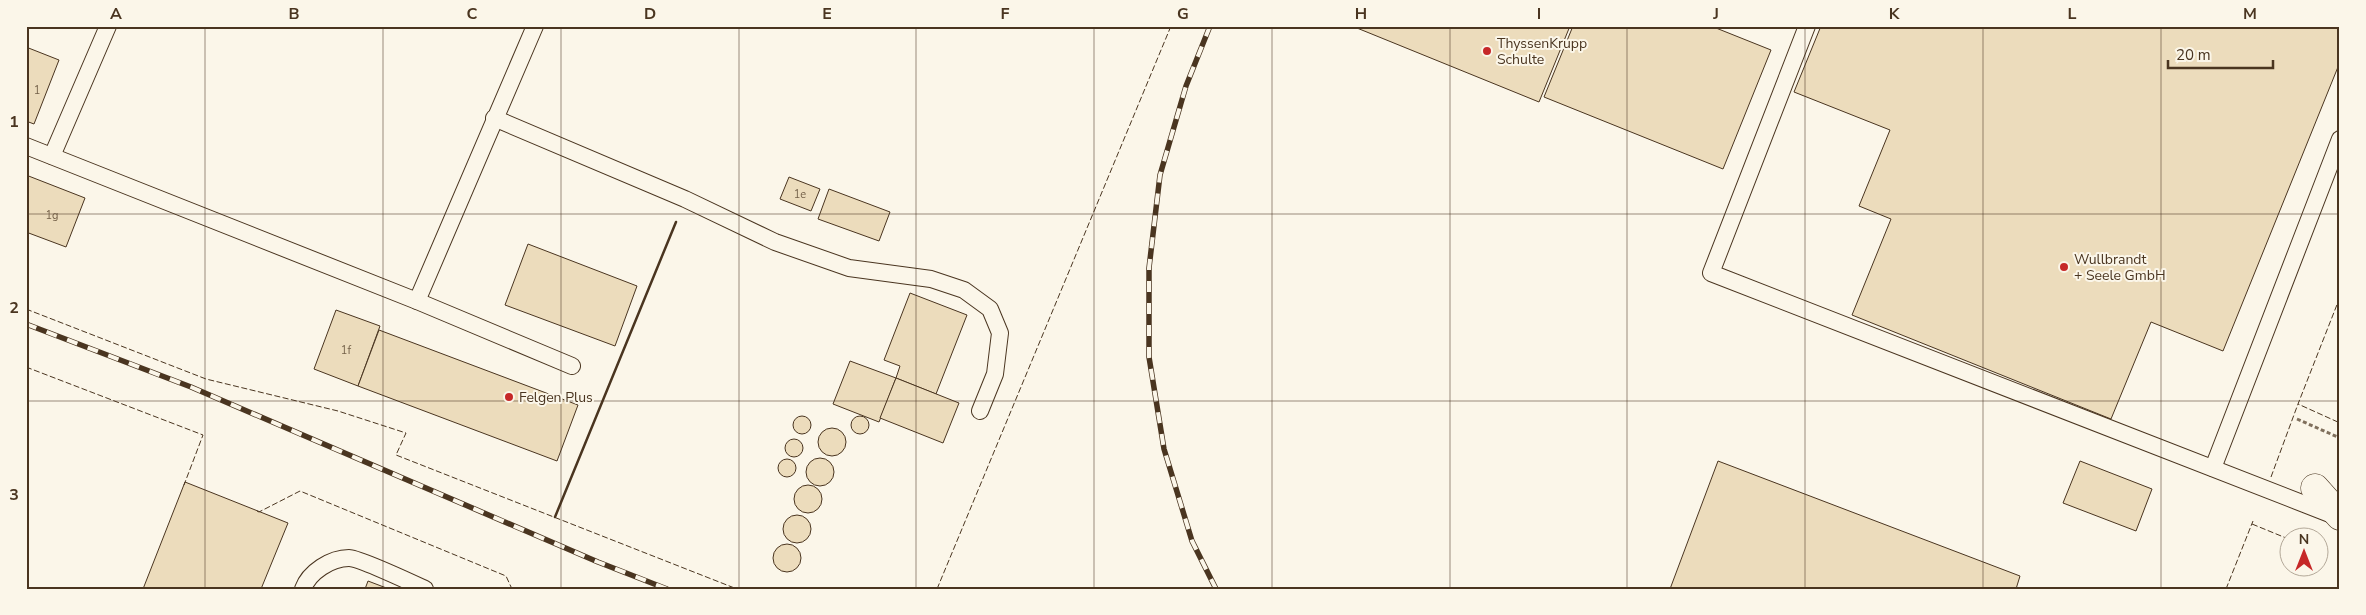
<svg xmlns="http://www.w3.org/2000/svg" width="2366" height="615" font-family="'Nunito Sans',sans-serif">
	<rect width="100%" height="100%" fill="#fbf6e9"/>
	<g fill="#ecdcbc" stroke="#4a3520">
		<polygon points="1352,26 1570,26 1539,102"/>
		<polygon points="1573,26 1711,26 1771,50 1723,169 1544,97"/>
		<polygon points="1821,26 2340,26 2340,62 2223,351 2151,322 2111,419 1852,315 1891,219 1859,206 1890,130 1794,92"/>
		<polygon points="26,47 59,60 34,124 26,121"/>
		<polygon points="26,175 85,198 66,247 26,232"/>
		<polygon points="789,177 820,189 811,211 780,199"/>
		<polygon points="829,189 890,212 879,241 818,219"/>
		<polygon points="528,244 637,286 615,346 505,305"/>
		<polygon points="910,293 967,315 936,394 896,378 900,366 884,360"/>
		<polygon points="336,310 380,326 358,386 314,369"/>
		<polygon points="379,330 578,405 557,461 358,386"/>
		<polygon points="850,361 896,378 879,422 833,404"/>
		<polygon points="896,378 959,403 943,443 880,418"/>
		<circle cx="802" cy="425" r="9"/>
		<circle cx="860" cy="425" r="9"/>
		<circle cx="832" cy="442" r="14"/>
		<circle cx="794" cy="448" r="9"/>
		<circle cx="820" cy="472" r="14"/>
		<circle cx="787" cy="468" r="9"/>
		<polygon points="1718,461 2020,576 2016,589 1670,589"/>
		<polygon points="2080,461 2152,489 2136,531 2063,503"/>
		<polygon points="185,482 288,523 261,589 143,589"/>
		<circle cx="808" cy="499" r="14"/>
		<circle cx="797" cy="529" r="14"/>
		<circle cx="787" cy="558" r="14"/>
		<polygon points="368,581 389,589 365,589"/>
	</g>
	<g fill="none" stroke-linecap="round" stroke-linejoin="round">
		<g stroke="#4a3520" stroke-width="18">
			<g id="service">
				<polyline points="1807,26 1711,273 2335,516"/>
				<polyline points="494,118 685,199 775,242 849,268 931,279 964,290 990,309 1000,333 995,374 980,411"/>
				<polyline points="26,146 417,301 572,366"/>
				<polyline points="52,156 108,26"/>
				<polyline points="417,301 535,26"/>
				<polyline points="2213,468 2340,139"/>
				<path d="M303,589C309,572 331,558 349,558C359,558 412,583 425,589"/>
			</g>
		</g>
		<g stroke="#4a3520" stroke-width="29">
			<polyline id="minor" points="2315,488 2340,516"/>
		</g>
		<polyline stroke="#7f6f5c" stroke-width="3" stroke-dasharray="4 2.5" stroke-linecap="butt" points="2297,419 2340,438"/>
		<use href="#service" stroke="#fbf6e9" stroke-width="16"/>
		<use href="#minor" stroke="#fbf6e9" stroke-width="28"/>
		<g stroke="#4a3520" stroke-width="5.5">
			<g id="rail">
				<polyline points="1210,26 1186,86 1160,175 1149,268 1149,357 1164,449 1192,541 1216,589"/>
				<polyline points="26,324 191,387 598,562 667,589"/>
			</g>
		</g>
		<use href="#rail" stroke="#fbf6e9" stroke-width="4" stroke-dasharray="11" stroke-linecap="butt"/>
		<g stroke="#4a3520" stroke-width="1" stroke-dasharray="6 2.5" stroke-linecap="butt">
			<polyline points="2340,297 2298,404 2340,423"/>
			<polyline points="26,309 206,379 338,411 406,433 396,455 737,589"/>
			<polyline points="26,367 203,435 184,485"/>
			<polyline points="2271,477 2298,404"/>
			<polyline points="257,511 259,512 300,491 506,576 512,589"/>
			<polyline points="2252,524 2286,538"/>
			<polyline points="2339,558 2340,558"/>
			<polyline points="937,589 1171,26"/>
			<polyline points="2226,589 2253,521"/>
		</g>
		<polyline stroke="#4a3520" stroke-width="2.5" points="555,517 676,222"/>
	</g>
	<path fill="none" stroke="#4a3520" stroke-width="1" stroke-opacity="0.55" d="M205,26V589M383,26V589M561,26V589M739,26V589M916,26V589M1094,26V589M1272,26V589M1450,26V589M1627,26V589M1805,26V589M1983,26V589M2161,26V589M26,214H2340M26,401H2340"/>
	<g fill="#c62828" stroke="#fbf6e9" stroke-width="2">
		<circle cx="1487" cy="51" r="5"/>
		<circle cx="2064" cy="267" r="5"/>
		<circle cx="509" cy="397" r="5"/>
	</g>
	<g text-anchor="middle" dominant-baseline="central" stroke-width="4" stroke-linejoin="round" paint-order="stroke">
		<g font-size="11" fill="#725f47">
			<text x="37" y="90">1</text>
			<text x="800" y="194">1e</text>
			<text x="52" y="215">1g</text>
			<text x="346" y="350">1f</text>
		</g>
		<g font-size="14" fill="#4a3520" stroke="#fbf6e9" text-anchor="start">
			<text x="1497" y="43">ThyssenKrupp<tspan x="1497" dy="16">Schulte</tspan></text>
			<text x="2074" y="259">Wullbrandt<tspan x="2074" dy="16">+ Seele GmbH</tspan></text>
			<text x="519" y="397">Felgen Plus</text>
		</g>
	</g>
	<rect width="2366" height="615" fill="none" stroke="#fbf6e9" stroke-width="55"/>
	<g transform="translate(2304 552)"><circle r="24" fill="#fbf6e9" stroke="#b4a999"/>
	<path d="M0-4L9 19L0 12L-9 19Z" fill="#c62828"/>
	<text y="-8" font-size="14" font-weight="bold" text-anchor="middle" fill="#4a3520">N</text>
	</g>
	<path d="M2168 60v8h105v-8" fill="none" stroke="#4a3520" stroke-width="2.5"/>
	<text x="2176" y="60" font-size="15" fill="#4a3520" stroke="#fbf6e9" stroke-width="4" paint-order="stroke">20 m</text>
	<rect x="28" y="28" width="2310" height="560" fill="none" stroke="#4a3520" stroke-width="2"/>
	<g font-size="16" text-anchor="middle" font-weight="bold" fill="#4a3520">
		<text x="116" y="19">A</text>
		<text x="294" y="19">B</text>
		<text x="472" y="19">C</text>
		<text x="650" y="19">D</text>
		<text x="827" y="19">E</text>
		<text x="1005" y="19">F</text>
		<text x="1183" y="19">G</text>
		<text x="1361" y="19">H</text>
		<text x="1539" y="19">I</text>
		<text x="1716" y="19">J</text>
		<text x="1894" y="19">K</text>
		<text x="2072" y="19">L</text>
		<text x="2250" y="19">M</text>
		<text x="14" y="127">1</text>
		<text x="14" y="313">2</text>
		<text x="14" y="500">3</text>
	</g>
</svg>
